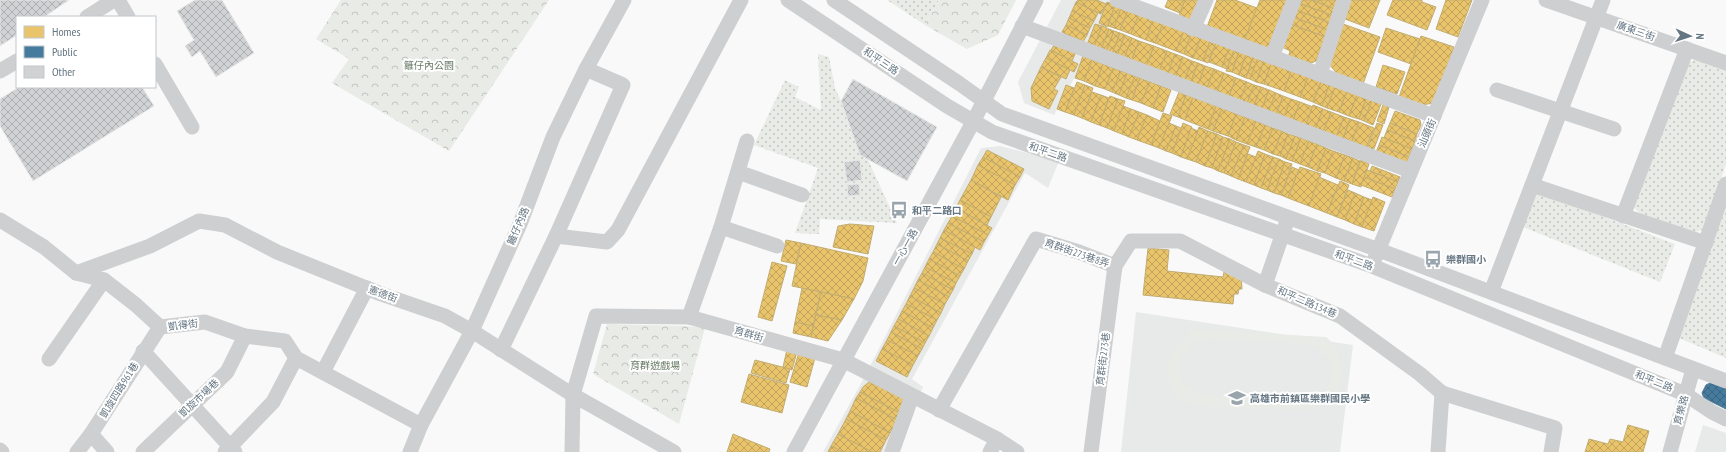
<svg xmlns="http://www.w3.org/2000/svg" width="1726" height="452" font-family="'PT Sans Narrow','Noto Sans TC',sans-serif">
	<defs>
		<pattern id="grass-dots" width="8" height="8" patternUnits="userSpaceOnUse"><rect width="8" height="8" fill="#e8ebe6"/><path d="M2 2h.1M6 6h.1" fill="none" stroke="#c0c3c0" stroke-width="1.8" stroke-linecap="round"/></pattern>
		<pattern id="park-crowns" width="20" height="18" patternUnits="userSpaceOnUse"><rect width="20" height="18" fill="#e8ebe6"/><path d="M2 6a3 3 0 1 1 6 0M12 15a3 3 0 1 1 6 0" fill="none" stroke="#c0c3c0"/></pattern>
		<pattern id="homes-cross-hatch" width="8" height="8" patternUnits="userSpaceOnUse"><rect width="8" height="8" fill="#e9c46a"/><path d="M0 0l8 8M0 8l8-8" fill="none" stroke="#c0a45d"/></pattern>
		<pattern id="public-cross-hatch" width="8" height="8" patternUnits="userSpaceOnUse"><rect width="8" height="8" fill="#457b9d"/><path d="M0 0l8 8M0 8l8-8" fill="none" stroke="#3b6580"/></pattern>
		<pattern id="building-cross-hatch" width="8" height="8" patternUnits="userSpaceOnUse"><rect width="8" height="8" fill="#d0d2d3"/><path d="M0 0l8 8M0 8l8-8" fill="none" stroke="#acafb1"/></pattern>
	</defs>
	<rect width="100%" height="100%" fill="#f9f9f9"/>
	<g fill="#e8e9e9">
		<polygon points="1061,0 1117,0 1054,115 1024,103 1018,82"/>
		<polygon points="1000,146 1059,161 1048,188 1025,173 912,379 923,387 897,452 823,452 864,378 981,148"/>
		<polygon points="1136,312 1353,345 1340,452 1121,452"/>
		<polygon points="1703,425 1726,433 1726,452 1695,452"/>
	</g>
	<g fill="url(#grass-dots)">
		<polygon points="887,0 939,0 925,25"/>
		<polygon points="818,54 829,57 835,88 897,223 820,219 819,234 795,233 818,168 754,145 785,80 799,87 795,97 821,110"/>
		<polygon points="1697,59 1726,69 1726,164 1703,230 1690,233 1640,214 1632,205 1687,63"/>
		<polygon points="1536,191 1675,244 1660,282 1520,226"/>
		<polygon points="1726,197 1726,358 1679,338"/>
	</g>
	<g fill="url(#park-crowns)">
		<polygon points="341,0 549,0 449,151 332,83 349,59 316,39"/>
		<polygon points="939,0 1016,0 998,35 967,49 925,25"/>
		<polygon points="607,324 685,326 705,328 679,424 593,374"/>
	</g>
	<path fill="#e8ebe6" fill-rule="evenodd" d="M1192,329L1326,337L1336,346L1343,372L1341,385L1331,400L1321,405L1306,410L1211,407L1194,405L1180,400C1175,392 1168,381 1167,372C1167,357 1183,339 1192,329ZM1206,339L1312,344C1318,349 1324,353 1328,359C1336,372 1329,390 1317,398C1314,400 1309,400 1305,400L1198,395C1195,392 1188,390 1185,386C1176,374 1180,353 1191,344C1195,341 1201,340 1206,339Z"/>
	<g fill="url(#homes-cross-hatch)" stroke="#c1ad72">
		<polygon points="1078,0 1097,0 1106,4 1101,14 1076,2"/>
		<polygon points="1168,0 1185,0 1180,13 1165,7"/>
		<polygon points="1185,0 1202,0 1194,21 1179,16"/>
		<polygon points="1217,0 1235,0 1257,8 1244,41 1207,27"/>
		<polygon points="1260,0 1290,0 1271,51 1244,41"/>
		<polygon points="1297,0 1312,0 1335,9 1333,16 1296,2"/>
		<polygon points="1312,0 1339,0 1335,9"/>
		<polygon points="1351,0 1380,0 1369,28 1345,19"/>
		<polygon points="1393,0 1422,0 1422,2 1436,7 1427,30 1387,15"/>
		<polygon points="1446,0 1472,0 1458,37 1436,29"/>
		<polygon points="1076,2 1098,13 1094,21 1072,11"/>
		<polygon points="1107,2 1115,5 1107,27 1099,23"/>
		<polygon points="1296,2 1333,16 1330,23 1294,9"/>
		<polygon points="1115,5 1121,8 1114,28 1108,26"/>
		<polygon points="1121,8 1128,10 1120,30 1114,28"/>
		<polygon points="1294,9 1330,23 1327,30 1291,16"/>
		<polygon points="1128,10 1139,14 1131,34 1120,30"/>
		<polygon points="1072,11 1094,21 1090,28 1069,18"/>
		<polygon points="1139,14 1153,19 1146,40 1131,34"/>
		<polygon points="1291,16 1327,30 1325,37 1288,23"/>
		<polygon points="1069,18 1090,28 1087,35 1066,25"/>
		<polygon points="1153,19 1163,23 1155,43 1146,40"/>
		<polygon points="1163,23 1184,31 1176,51 1155,43"/>
		<polygon points="1288,23 1325,37 1316,61 1306,65 1288,58 1290,51 1280,46"/>
		<polygon points="1095,24 1102,26 1094,47 1087,45"/>
		<polygon points="1343,24 1380,37 1363,84 1339,76 1329,64"/>
		<polygon points="1066,25 1087,35 1083,42 1062,32"/>
		<polygon points="1102,26 1109,29 1101,50 1094,47"/>
		<polygon points="1386,28 1420,39 1411,64 1378,52"/>
		<polygon points="1109,29 1114,31 1106,52 1101,50"/>
		<polygon points="1114,31 1120,33 1112,54 1106,52"/>
		<polygon points="1184,31 1191,34 1184,54 1176,51"/>
		<polygon points="1120,33 1125,35 1117,56 1112,54"/>
		<polygon points="1191,34 1201,37 1193,58 1184,54"/>
		<polygon points="1125,35 1132,38 1124,59 1117,56"/>
		<polygon points="1421,36 1454,47 1434,103 1421,105 1399,97"/>
		<polygon points="1201,37 1210,41 1203,61 1193,58"/>
		<polygon points="1132,38 1139,41 1131,62 1124,59"/>
		<polygon points="1139,41 1154,46 1146,67 1131,62"/>
		<polygon points="1210,41 1216,43 1208,63 1203,61"/>
		<polygon points="1056,42 1076,52 1072,61 1051,50"/>
		<polygon points="1216,43 1229,48 1222,67 1209,62"/>
		<polygon points="1154,46 1167,51 1159,72 1146,67"/>
		<polygon points="1229,48 1234,50 1227,69 1222,67"/>
		<polygon points="1050,50 1078,64 1074,72 1046,58"/>
		<polygon points="1234,50 1239,52 1232,72 1226,71"/>
		<polygon points="1167,51 1175,54 1167,76 1159,72"/>
		<polygon points="1239,52 1246,54 1239,75 1232,72"/>
		<polygon points="1175,54 1183,57 1175,78 1167,76"/>
		<polygon points="1246,54 1253,57 1246,78 1239,75"/>
		<polygon points="1083,56 1092,60 1084,81 1075,78"/>
		<polygon points="1183,57 1192,61 1184,82 1175,78"/>
		<polygon points="1253,57 1258,58 1250,79 1246,78"/>
		<polygon points="1046,58 1070,70 1066,79 1041,67"/>
		<polygon points="1258,58 1264,61 1256,82 1250,79"/>
		<polygon points="1092,60 1103,64 1095,86 1084,81"/>
		<polygon points="1192,61 1198,63 1190,84 1184,82"/>
		<polygon points="1264,61 1271,64 1264,84 1256,82"/>
		<polygon points="1198,63 1205,66 1197,87 1190,84"/>
		<polygon points="1103,64 1113,68 1105,89 1095,86"/>
		<polygon points="1271,64 1291,71 1284,91 1264,84"/>
		<polygon points="1383,65 1405,72 1397,94 1376,87"/>
		<polygon points="1205,66 1214,69 1206,91 1197,87"/>
		<polygon points="1041,67 1061,77 1054,89 1058,91 1049,109 1032,101 1031,88"/>
		<polygon points="1113,68 1121,71 1112,92 1105,89"/>
		<polygon points="1214,69 1224,73 1216,94 1206,91"/>
		<polygon points="1121,71 1127,73 1119,95 1112,92"/>
		<polygon points="1291,71 1308,77 1300,97 1284,91"/>
		<polygon points="1127,73 1135,76 1126,98 1119,95"/>
		<polygon points="1224,73 1236,78 1228,99 1216,94"/>
		<polygon points="1135,76 1140,78 1132,100 1126,98"/>
		<polygon points="1308,77 1321,82 1313,102 1300,97"/>
		<polygon points="1140,78 1150,82 1141,103 1132,100"/>
		<polygon points="1236,78 1247,82 1239,103 1228,99"/>
		<polygon points="1077,82 1085,85 1074,115 1065,112"/>
		<polygon points="1150,82 1161,86 1153,108 1141,103"/>
		<polygon points="1247,82 1254,85 1246,106 1239,103"/>
		<polygon points="1321,82 1329,85 1322,106 1313,102"/>
		<polygon points="1066,85 1074,88 1065,112 1057,109"/>
		<polygon points="1085,85 1093,88 1082,118 1074,115"/>
		<polygon points="1254,85 1261,87 1253,108 1246,106"/>
		<polygon points="1329,85 1335,87 1327,108 1322,106"/>
		<polygon points="1161,86 1171,90 1163,112 1153,108"/>
		<polygon points="1261,87 1269,90 1261,111 1253,108"/>
		<polygon points="1335,87 1347,91 1339,112 1327,108"/>
		<polygon points="1269,90 1276,93 1267,114 1261,111"/>
		<polygon points="1347,91 1357,95 1349,116 1339,112"/>
		<polygon points="1092,92 1101,95 1091,122 1082,118"/>
		<polygon points="1179,92 1186,95 1178,117 1170,114"/>
		<polygon points="1276,93 1283,96 1275,117 1267,114"/>
		<polygon points="1101,95 1109,98 1099,125 1091,122"/>
		<polygon points="1186,95 1193,97 1185,120 1178,117"/>
		<polygon points="1357,95 1366,99 1359,119 1349,116"/>
		<polygon points="1110,96 1118,99 1107,128 1099,125"/>
		<polygon points="1283,96 1291,99 1283,120 1275,117"/>
		<polygon points="1193,97 1216,106 1208,129 1185,120"/>
		<polygon points="1118,99 1125,101 1114,131 1107,128"/>
		<polygon points="1291,99 1300,102 1292,123 1283,120"/>
		<polygon points="1366,99 1372,100 1364,121 1359,119"/>
		<polygon points="1372,100 1381,104 1373,125 1364,121"/>
		<polygon points="1300,102 1313,107 1305,128 1292,123"/>
		<polygon points="1313,105 1323,109 1314,132 1305,128"/>
		<polygon points="1383,105 1389,107 1384,124 1377,121"/>
		<polygon points="1123,106 1131,109 1122,134 1114,131"/>
		<polygon points="1216,106 1222,108 1213,131 1208,129"/>
		<polygon points="1222,108 1236,114 1228,136 1213,131"/>
		<polygon points="1131,109 1139,112 1129,137 1122,134"/>
		<polygon points="1323,109 1331,112 1322,135 1314,132"/>
		<polygon points="1395,111 1420,120 1421,125 1417,134 1390,123"/>
		<polygon points="1139,112 1147,115 1137,140 1129,137"/>
		<polygon points="1331,112 1344,117 1335,140 1322,135"/>
		<polygon points="1163,113 1172,116 1159,148 1151,145"/>
		<polygon points="1236,114 1245,117 1236,140 1228,136"/>
		<polygon points="1147,115 1160,121 1151,145 1137,140"/>
		<polygon points="1245,117 1256,121 1247,144 1236,140"/>
		<polygon points="1344,117 1350,119 1342,142 1335,140"/>
		<polygon points="1350,119 1359,122 1350,146 1342,142"/>
		<polygon points="1256,121 1265,125 1256,147 1247,144"/>
		<polygon points="1359,122 1374,128 1365,151 1350,146"/>
		<polygon points="1169,123 1176,126 1166,151 1159,148"/>
		<polygon points="1183,123 1192,127 1181,157 1172,153"/>
		<polygon points="1377,123 1383,125 1372,154 1366,151"/>
		<polygon points="1390,123 1417,134 1415,141 1387,130"/>
		<polygon points="1265,125 1273,128 1264,150 1256,147"/>
		<polygon points="1176,126 1181,128 1172,153 1166,151"/>
		<polygon points="1199,127 1208,131 1196,162 1187,159"/>
		<polygon points="1191,128 1198,131 1187,159 1181,157"/>
		<polygon points="1273,128 1282,131 1273,154 1264,150"/>
		<polygon points="1387,130 1415,141 1412,149 1384,138"/>
		<polygon points="1208,131 1217,134 1205,166 1196,162"/>
		<polygon points="1282,131 1288,134 1280,156 1273,154"/>
		<polygon points="1217,134 1223,137 1212,168 1205,166"/>
		<polygon points="1288,134 1295,136 1286,159 1280,156"/>
		<polygon points="1295,136 1301,138 1292,161 1286,159"/>
		<polygon points="1223,137 1230,139 1218,171 1212,168"/>
		<polygon points="1382,137 1412,149 1409,157 1379,145"/>
		<polygon points="1301,138 1309,141 1300,164 1292,161"/>
		<polygon points="1230,139 1236,142 1224,173 1218,171"/>
		<polygon points="1309,141 1317,144 1308,167 1300,164"/>
		<polygon points="1236,142 1244,145 1231,176 1224,173"/>
		<polygon points="1317,144 1326,148 1317,171 1308,167"/>
		<polygon points="1244,145 1250,147 1238,179 1231,176"/>
		<polygon points="1379,145 1409,157 1406,164 1376,152"/>
		<polygon points="1326,148 1333,151 1325,173 1317,171"/>
		<polygon points="987,150 1024,169 1020,177 983,157"/>
		<polygon points="1258,151 1265,154 1254,185 1246,182"/>
		<polygon points="1333,151 1345,155 1336,178 1325,173"/>
		<polygon points="1248,154 1256,157 1246,182 1238,179"/>
		<polygon points="1265,154 1273,157 1261,188 1254,185"/>
		<polygon points="1345,155 1353,158 1344,181 1336,178"/>
		<polygon points="983,157 1020,177 1015,185 978,165"/>
		<polygon points="1273,157 1279,159 1267,190 1261,188"/>
		<polygon points="1353,158 1360,161 1352,184 1344,181"/>
		<polygon points="1279,159 1285,162 1274,193 1267,190"/>
		<polygon points="1361,160 1369,164 1361,187 1352,184"/>
		<polygon points="1285,162 1292,164 1281,195 1274,193"/>
		<polygon points="978,165 1015,185 1008,200 971,180"/>
		<polygon points="1372,166 1400,177 1398,182 1370,171"/>
		<polygon points="1292,167 1299,170 1288,198 1281,195"/>
		<polygon points="1300,167 1321,174 1309,206 1288,198"/>
		<polygon points="1367,170 1398,182 1395,189 1364,177"/>
		<polygon points="1319,177 1338,185 1327,213 1309,206"/>
		<polygon points="1364,177 1395,189 1392,197 1361,185"/>
		<polygon points="971,180 1001,197 991,217 960,200"/>
		<polygon points="1340,181 1349,185 1337,217 1327,213"/>
		<polygon points="1348,190 1355,193 1345,220 1337,217"/>
		<polygon points="1355,193 1364,197 1354,224 1345,220"/>
		<polygon points="1364,197 1372,200 1362,227 1354,224"/>
		<polygon points="1373,197 1385,202 1374,231 1362,227"/>
		<polygon points="960,200 991,217 987,225 956,208"/>
		<polygon points="956,208 992,228 988,235 952,216"/>
		<polygon points="952,216 988,235 984,242 948,223"/>
		<polygon points="948,223 984,242 980,250 944,230"/>
		<polygon points="850,224 874,226 868,254 833,247 838,226"/>
		<polygon points="944,230 975,247 972,254 940,238"/>
		<polygon points="940,238 972,254 968,261 937,244"/>
		<polygon points="786,240 801,243 796,264 781,261"/>
		<polygon points="801,243 868,258 863,281 854,299 792,286"/>
		<polygon points="937,244 968,261 964,269 933,252"/>
		<polygon points="1148,248 1169,250 1167,271 1223,277 1224,272 1241,273 1242,289 1239,289 1238,294 1234,294 1233,304 1143,295"/>
		<polygon points="933,252 964,269 960,276 929,259"/>
		<polygon points="929,259 960,276 956,283 925,267"/>
		<polygon points="772,262 787,266 772,321 758,317"/>
		<polygon points="925,267 956,283 953,290 922,273"/>
		<polygon points="922,273 953,290 949,297 918,280"/>
		<polygon points="918,280 949,297 945,304 914,288"/>
		<polygon points="802,288 821,292 813,326 795,322"/>
		<polygon points="914,288 945,304 941,313 910,296"/>
		<polygon points="821,292 854,299 842,320 816,315"/>
		<polygon points="910,296 941,313 937,320 906,304"/>
		<polygon points="906,304 937,320 933,328 902,311"/>
		<polygon points="902,311 933,328 929,336 898,319"/>
		<polygon points="816,315 842,320 828,341 811,337"/>
		<polygon points="898,319 929,336 925,343 894,326"/>
		<polygon points="795,322 813,326 811,337 793,333"/>
		<polygon points="894,326 925,343 922,349 891,332"/>
		<polygon points="891,332 922,349 918,356 887,340"/>
		<polygon points="887,340 918,356 913,365 882,349"/>
		<polygon points="788,345 798,348 792,370 783,367"/>
		<polygon points="800,349 816,354 807,387 790,382"/>
		<polygon points="882,349 913,365 907,377 876,361"/>
		<polygon points="755,360 790,369 786,383 751,373"/>
		<polygon points="749,374 789,385 782,413 741,402"/>
		<polygon points="869,382 905,397 900,413 860,392 863,387"/>
		<polygon points="860,392 900,413 897,420 856,398"/>
		<polygon points="856,398 897,420 890,433 850,411"/>
		<polygon points="850,411 890,433 886,440 846,419"/>
		<polygon points="846,419 886,440 880,452 872,452 838,434"/>
		<polygon points="1628,425 1649,431 1643,452 1585,452 1589,439 1608,444 1610,439 1623,442"/>
		<polygon points="733,434 770,449 769,452 727,452"/>
		<polygon points="838,434 872,452 843,452 831,446"/>
		<polygon points="831,446 843,452 828,452"/>
	</g>
	<polygon fill="url(#public-cross-hatch)" stroke="#4f7a95" points="1710,383 1726,388 1726,409 1704,398 1702,393 1706,385"/>
	<g fill="url(#building-cross-hatch)" stroke="#e8e8e8">
		<polygon points="0,0 69,0 44,17 17,17 17,35 0,46"/>
		<polygon points="195,0 222,0 254,53 216,77 200,51 192,57 185,46 194,40 177,11"/>
		<polygon points="853,79 937,127 907,181 860,155 841,101"/>
		<polygon points="19,87 142,87 154,106 33,181 0,126 0,99"/>
		<polygon points="860,160 862,180 847,182 844,162"/>
		<polygon points="859,184 860,195 848,196 847,185"/>
	</g>
	<g fill="none" stroke-linecap="round" stroke-linejoin="round">
		<g stroke="#cecfd0" stroke-width="15">
			<polyline points="118,0 128,17"/>
			<polyline points="788,0 947,106 992,132 1372,266 1685,394 1712,412 1726,419"/>
			<polyline points="834,0 960,84 1002,114 1379,250 1726,381"/>
			<polyline points="1117,0 1434,116"/>
			<polyline points="1546,0 1726,63"/>
			<polyline points="87,17 114,0"/>
			<polyline points="1022,26 1411,171"/>
			<polyline points="1193,29 1206,0"/>
			<polyline points="1272,57 1294,0"/>
			<polyline points="155,64 192,127"/>
			<polyline points="0,71 17,61"/>
			<polyline points="1320,74 1344,0"/>
			<polyline points="1497,90 1614,129"/>
			<polyline points="738,172 802,195"/>
			<polyline points="1532,185 1706,243"/>
			<polyline points="1623,216 1687,49"/>
			<polyline points="0,220 44,247 76,273 104,280 136,305 160,327 205,322 245,336 285,341 296,358 421,425"/>
			<polyline points="1286,224 1265,285 1340,316 1420,374 1442,393 1555,428 1551,452"/>
			<polyline points="721,227 777,246"/>
			<polyline points="556,236 607,242 618,230 741,0"/>
			<polyline points="1375,258 1482,0"/>
			<polyline points="76,273 150,246 199,221 225,225 277,252 381,294 445,316 472,331 573,395 674,452"/>
			<polyline points="1491,292 1603,0"/>
			<polyline points="689,317 721,227 747,141"/>
			<polyline points="501,350 556,236 623,85 586,69"/>
			<polyline points="143,351 235,452"/>
			<polyline points="1665,358 1726,184"/>
			<polyline points="49,359 104,280"/>
			<polyline points="323,372 367,288"/>
			<polyline points="939,410 1036,239 1079,252 1115,266 1131,241 1180,241 1265,285"/>
			<polyline points="91,434 107,452"/>
			<polyline points="0,450 2,452"/>
			<polyline points="77,452 91,434 160,327"/>
			<polyline points="143,452 227,372 245,336"/>
			<polyline points="225,452 273,402 296,358"/>
			<polyline points="410,452 421,425 472,331 520,224 553,137 586,69 624,0"/>
			<polyline points="572,452 573,395 596,316 689,317 843,360 997,439 1017,452"/>
			<polyline points="794,452 973,122 1036,0"/>
			<polyline points="892,452 912,396"/>
			<polyline points="990,452 997,439"/>
			<polyline points="1091,452 1115,266"/>
			<polyline points="1438,452 1442,393"/>
			<polyline points="1670,452 1693,369"/>
		</g>
	</g>
	<defs>
		<g id="bus-bare" transform="scale(1.38)"><path d="M-5-6H5V4H4V6H2V4H-2V6H-4V4H-5ZM-3.5-4V0h7V-4ZM-3.5 1.2v1.5H-2V1.2ZM2 1.2v1.5H3.5V1.2Z" fill="#99a4ac" stroke="#fff" stroke-width="2.5" paint-order="stroke"/></g>
		<g id="school-bare" transform="scale(1.38)"><path d="M0-5L7-2L0 1L-7-2ZM-4 1L0 2.5L4 1V4Q0 6-4 4Z" fill="#99a4ac" stroke="#fff" stroke-width="2.5" paint-order="stroke"/></g>
	</defs>
	<g fill-rule="evenodd">
		<use href="#bus-bare" x="899" y="210"/>
		<use href="#bus-bare" x="1433" y="259"/>
		<use href="#school-bare" x="1237" y="398"/>
	</g>
	<g text-anchor="middle" dominant-baseline="central" stroke-width="4" stroke-linejoin="round" paint-order="stroke">
		<g font-size="10" fill="#657683" stroke="#fff">
			<text transform="translate(1636 31) rotate(19)">廣東三街</text>
			<text transform="translate(881 61) rotate(34)">和平三路</text>
			<text transform="translate(1427 133) rotate(-67)">汕頭街</text>
			<text transform="translate(1048 152) rotate(19)">和平二路</text>
			<text transform="translate(518 226) rotate(-67)">籬仔內路</text>
			<text transform="translate(905 247) rotate(-61)">一心一路</text>
			<text transform="translate(1077 253) rotate(19)">育群街273巷8弄</text>
			<text transform="translate(1354 260) rotate(20)">和平二路</text>
			<text transform="translate(383 294) rotate(20)">憲德街</text>
			<text transform="translate(1307 302) rotate(23)">和平二路134巷</text>
			<text transform="translate(183 325) rotate(-7)">凱得街</text>
			<text transform="translate(749 334) rotate(16)">育群街</text>
			<text transform="translate(1103 359) rotate(-83)">育群街273巷</text>
			<text transform="translate(1654 381) rotate(22)">和平二路</text>
			<text transform="translate(119 390) rotate(-58)">凱旋四路961巷</text>
			<text transform="translate(199 398) rotate(-43)">凱旋市場巷</text>
			<text transform="translate(1681 410) rotate(-75)">育樂路</text>
		</g>
		<g font-size="10" fill="#687a64" stroke="#fff">
			<text x="429" y="65">籬仔內公園</text>
			<text x="655" y="365">育群遊戲場</text>
		</g>
		<g font-size="10" font-weight="bold" fill="#657683" stroke="#fff" text-anchor="start">
			<text x="912" y="210">和平二路口</text>
			<text x="1446" y="259">樂群國小</text>
			<text x="1250" y="398">高雄市前鎮區樂群國民小學</text>
		</g>
	</g>
	<rect x="16" y="16" width="140" height="72" fill="#ffffff" stroke="#c1c8cd"/>
	<rect x="24" y="26" width="20" height="12" fill="#e9c46a" stroke="#c1c8cd"/>
	<text x="52" y="36" font-size="12" fill="#657683">Homes</text>
	<rect x="24" y="46" width="20" height="12" fill="#457b9d" stroke="#c1c8cd"/>
	<text x="52" y="56" font-size="12" fill="#657683">Public</text>
	<rect x="24" y="66" width="20" height="12" fill="#d0d2d3" stroke="#c1c8cd"/>
	<text x="52" y="76" font-size="12" fill="#657683">Other</text>
	<g transform="translate(1690 36) rotate(93)" stroke="#ffffff" stroke-width="3" paint-order="stroke">
	<path d="M0-3L7 15L0 10L-7 15Z" fill="#657683"/>
	<text y="-6" font-size="11" font-weight="bold" text-anchor="middle" fill="#657683">N</text>
	</g>
</svg>
